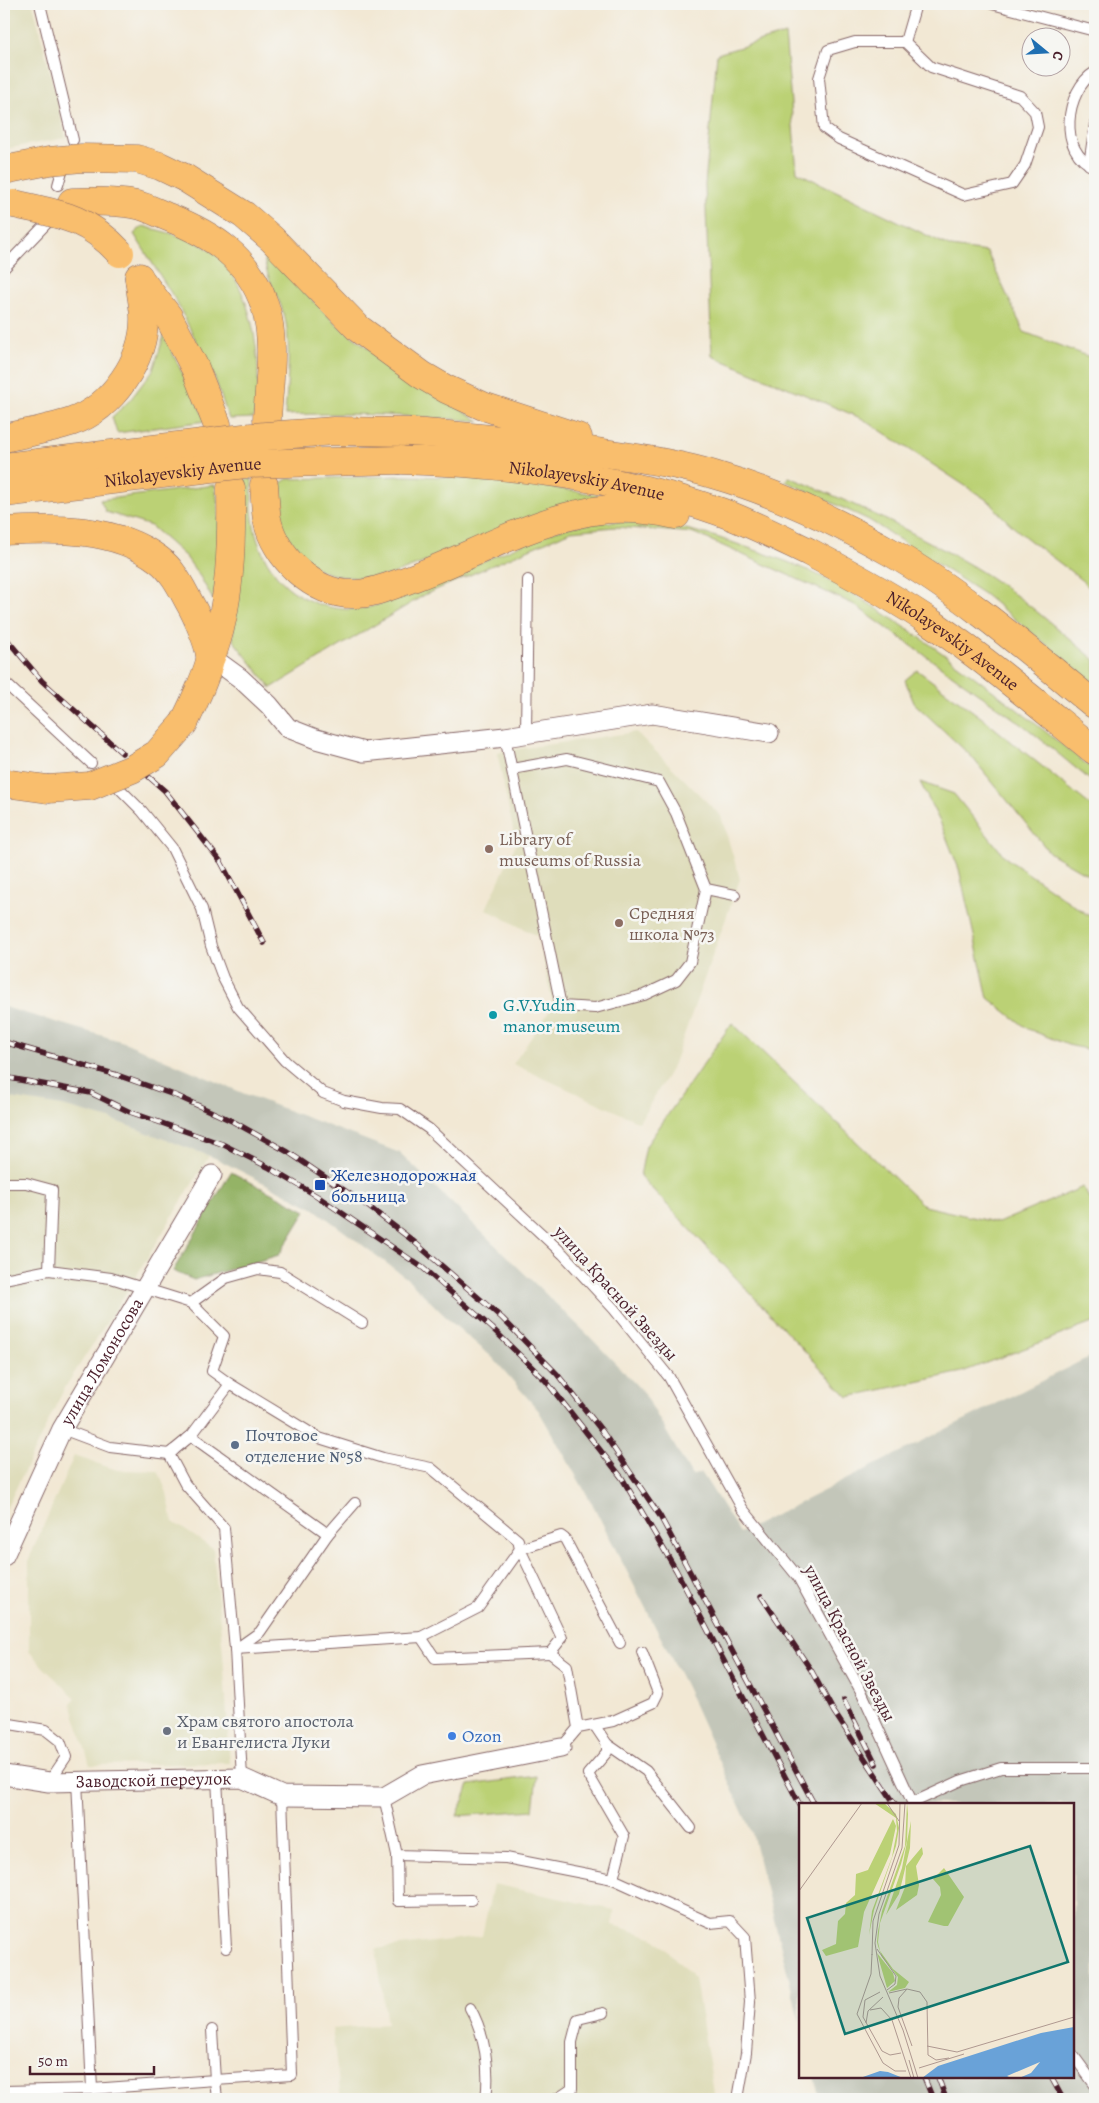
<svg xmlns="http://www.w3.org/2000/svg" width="1099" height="2103" font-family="Alegreya,serif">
	<rect width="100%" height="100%" fill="#f6f6f2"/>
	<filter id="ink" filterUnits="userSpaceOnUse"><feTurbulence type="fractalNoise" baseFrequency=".02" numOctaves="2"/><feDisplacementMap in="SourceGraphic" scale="10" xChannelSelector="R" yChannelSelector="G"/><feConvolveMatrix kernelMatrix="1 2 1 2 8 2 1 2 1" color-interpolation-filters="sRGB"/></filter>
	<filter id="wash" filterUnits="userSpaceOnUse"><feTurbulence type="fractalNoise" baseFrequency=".0096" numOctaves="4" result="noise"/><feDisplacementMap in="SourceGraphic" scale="20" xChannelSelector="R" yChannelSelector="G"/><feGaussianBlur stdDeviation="1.12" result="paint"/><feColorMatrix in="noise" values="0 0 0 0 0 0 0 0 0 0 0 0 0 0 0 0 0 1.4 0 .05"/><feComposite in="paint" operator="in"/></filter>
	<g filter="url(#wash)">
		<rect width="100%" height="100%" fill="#f2e8d4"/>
		<g fill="#dfddbb">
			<polygon points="4,4 33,4 66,138 4,149"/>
			<polygon points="636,732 721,816 740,879 673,1066 639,1122 513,1064 553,1006 539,937 486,909 516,844 497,752"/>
			<polygon points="4,1097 62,1106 110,1119 209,1156 132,1283 64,1389 4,1513"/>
			<polygon points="74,1456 117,1470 158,1471 167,1493 173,1522 213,1549 223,1654 230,1763 90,1765 71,1703 76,1698 44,1668 29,1651 29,1559"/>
			<polygon points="493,1884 614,1910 613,1925 655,1938 695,1979 715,2099 341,2099 332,2029 387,2024 376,1949 482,1936"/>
		</g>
		<polygon fill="#c3c6b9" points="4,1007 124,1042 245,1094 400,1153 588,1335 644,1393 692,1476 701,1472 740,1533 1095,1354 1095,2099 820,2099 814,2077 1073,2077 1073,1804 800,1804 800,2022 752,1833 686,1687 594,1507 539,1411 493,1358 450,1321 409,1280 313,1208 215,1158 110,1119 62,1106 4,1097"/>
		<g fill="#bbd175" stroke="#827850">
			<path d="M785,34L797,172L951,247L987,252L1024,332L1095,359V593C1063,560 1018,539 990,502L863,419L712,356L705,185L717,54Z"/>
			<path d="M143,226C167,233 194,237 214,253C246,279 258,336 258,376C258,389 256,404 254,418L229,419L214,376L176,301L134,234Z"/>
			<path d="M264,254L341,328L409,378L480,421C415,416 351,412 285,415C287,387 291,350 286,323C282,299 264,278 264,254Z"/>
			<polygon points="164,336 206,421 117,433 112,417 130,400 153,370"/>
			<path d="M406,476L491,478L606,496L390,575C352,581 310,579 291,541C288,536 284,530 282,524C279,512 279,498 278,485L287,479Z"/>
			<path d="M789,477C850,501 918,534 974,567C1018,593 1056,628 1095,660V684L984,594L869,520L785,481Z"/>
			<path d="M252,479C252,492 251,507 253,520C260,569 293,605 343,609C369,612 393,599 416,589C448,576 479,563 511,549C526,543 542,534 558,530C622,513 682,524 743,546C778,558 815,571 847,590C935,643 1015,707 1095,771V784L1027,728L853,604L694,533L615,527L571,531L426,594L271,688L233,640L242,480Z"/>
			<path d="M215,485C222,524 220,562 213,600L201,578L186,557L151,526L106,512L100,500Z"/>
			<polygon points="917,670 982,718 1095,809 1095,879 1050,853 971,756 914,703 905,680"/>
			<polygon points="920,782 954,794 1006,858 1095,920 1095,1051 1068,1045 1028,1029 988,998 959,869 941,824"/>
			<polygon points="732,1023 924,1206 998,1223 1083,1187 1095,1209 1095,1322 962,1372 848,1397 640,1176 646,1146"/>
			<polygon points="537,1776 533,1810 457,1816 469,1785"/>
		</g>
		<polygon fill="#94b366" stroke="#6f6948" points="231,1172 306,1211 279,1255 194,1280 173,1271"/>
	</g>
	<g filter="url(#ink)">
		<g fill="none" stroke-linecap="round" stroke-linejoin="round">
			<g stroke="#856566" stroke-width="12">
				<g id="service">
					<polyline points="40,4 73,140"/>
					<polyline points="992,4 1091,30 1095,28"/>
					<polygon points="855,42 905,42 931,67 1020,96 1035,112 1038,127 1025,165 1012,184 964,195 839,139 824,128 819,78 828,50"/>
					<polyline points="905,42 916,4"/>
					<path d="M1095,72C1065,90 1057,153 1095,167"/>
					<polyline points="1089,165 1095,123"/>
					<polyline points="58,185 62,171"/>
					<polyline points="4,268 46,224"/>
					<polyline points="4,682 91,763"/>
					<polyline points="526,733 528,580"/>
					<polyline points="505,737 561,1006 595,1008 644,995 676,980 690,962 706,889 735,895"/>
					<polyline points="512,769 567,759 659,782 676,813 706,889"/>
					<polyline points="120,789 142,811 172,848 202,909 211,946 223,978 238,1007 285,1061 323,1093 344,1101 382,1108 400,1109 429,1129 563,1254 614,1309 669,1377 742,1508 798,1577 862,1693 913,1804"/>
					<polyline points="4,1183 26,1183 52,1190 49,1270 4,1279"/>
					<polyline points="49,1270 111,1278 191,1303 226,1278 258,1269 280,1272 362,1323"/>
					<polyline points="191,1303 224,1336 212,1371 230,1384"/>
					<polyline points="62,1429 110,1447 169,1454 191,1436 230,1384 319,1438 383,1458 431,1468 518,1540 520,1549 478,1608 421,1637 235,1649"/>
					<polyline points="187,1439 191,1436 328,1534 355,1503"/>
					<polyline points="174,1450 169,1454 185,1484 224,1528 235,1649 242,1778"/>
					<polyline points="421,1637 435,1658 550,1653"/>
					<polyline points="236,1649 260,1632 328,1534"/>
					<polyline points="4,1723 46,1730 60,1741 66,1757 49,1782"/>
					<polyline points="595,1726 607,1744 646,1771 691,1828"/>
					<polyline points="578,1728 613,1721 653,1703 658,1693 642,1652"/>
					<polyline points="607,1744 607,1752 588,1774 624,1836 613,1879"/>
					<polyline points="561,1748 578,1728 567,1666 550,1653 562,1638 520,1549 561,1536 565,1539 620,1643"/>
					<polyline points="217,1779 226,1948"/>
					<polyline points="77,1781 92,2089"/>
					<polyline points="384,1797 397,1855 506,1858 613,1879 710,1923 730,1921 745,1937 750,2002 746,2053 738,2099"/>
					<polyline points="912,1803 960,1781 1001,1768 1095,1768"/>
					<polyline points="397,1855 398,1901 471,1900"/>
					<path d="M470,2008C485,2034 490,2069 486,2099"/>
					<polyline points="1073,2055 1095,2085"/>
					<polyline points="4,2091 92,2089 215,2080 212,2030"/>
					<polyline points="217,2099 215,2080 292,2075 282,1796"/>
					<polyline points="557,2099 572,2089 572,2042 578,2019 603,2013"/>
				</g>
			</g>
			<g stroke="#856566" stroke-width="21">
				<g id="minor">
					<polyline points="211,657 240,678 269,705 288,728 316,739 364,752 505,737 652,714 769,733"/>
					<path id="s1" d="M4,1556L62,1429L212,1175"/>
					<path id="s2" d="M4,1775L49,1782L242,1778L282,1796L384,1797L422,1775L561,1748"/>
				</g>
			</g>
			<g stroke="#856566" stroke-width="29">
				<g id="primary">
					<polyline points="185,178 244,215 272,239 359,329 422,375 446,389 483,406 578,437"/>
					<path d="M72,202C94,201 115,201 137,205C147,207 158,213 168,217C213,235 249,258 265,306C276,341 269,383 267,419"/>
					<polyline points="139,278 168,316 195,368 217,424"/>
					<path d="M412,432C476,437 540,443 604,453C641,458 680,464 715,475C777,493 836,521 892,553C964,594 1031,653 1095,705"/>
					<path d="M4,438C26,433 49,429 71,422C112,408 146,359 144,315C143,303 140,290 139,277"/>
					<path id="s3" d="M400,460C505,463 621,477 721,512C751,523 780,538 809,552C851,574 894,597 933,624C990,663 1042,708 1095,751"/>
					<path d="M264,485C265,496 265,508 267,519C274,556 314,596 355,594C371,594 387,587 402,582C460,562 519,527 578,514C610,506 644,508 676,515"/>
					<path d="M4,531C55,528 115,527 158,559C173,570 181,587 189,602C196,614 209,643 210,656C211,667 190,711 184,723"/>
					<path d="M211,657C231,606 232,542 231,488"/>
					<polyline points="4,783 48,789"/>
				</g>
			</g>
			<use href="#service" stroke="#fff" stroke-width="10"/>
			<use href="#minor" stroke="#fff" stroke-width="19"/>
			<use href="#primary" stroke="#f9be6d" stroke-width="28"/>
			<g stroke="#4a1f2b" stroke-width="5.5">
				<g id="rail">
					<polyline points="4,636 42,681 122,753"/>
					<polyline points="149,777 165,791 221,862 264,943"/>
					<polyline points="4,1042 117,1075 177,1096 232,1121 288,1152 369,1207 412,1240 502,1318 557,1374 602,1431 660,1516 814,1804"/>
					<polyline points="4,1077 91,1093 130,1112 222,1144 268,1167 317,1196 423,1268 492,1328 546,1381 622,1478 676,1570 800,1805"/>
					<polyline points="761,1596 811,1670 834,1712 895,1804"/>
					<polyline points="844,1700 876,1764"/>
					<polyline points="924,2077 933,2099"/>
					<polyline points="938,2077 946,2099"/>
					<polyline points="1051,2077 1063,2099"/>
				</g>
			</g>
			<use href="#rail" stroke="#f6f6f2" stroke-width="4" stroke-dasharray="11" stroke-linecap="butt"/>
			<g stroke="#856566" stroke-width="29" stroke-linecap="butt">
				<g id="primary-bridge">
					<polyline points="4,170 49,161 82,158 137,159 160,166 185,178"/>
					<path d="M14,204C60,214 87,217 120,253"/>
					<polyline points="4,467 252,437 334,431 412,432"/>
					<path id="s4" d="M4,493L245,464L400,460"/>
					<polyline points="48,789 90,786 132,769 157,754 184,723"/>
				</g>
			</g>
			<use href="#primary-bridge" stroke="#f9be6d" stroke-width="28"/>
		</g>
	</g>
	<g fill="#8d6e63" stroke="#f6f6f2" stroke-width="2">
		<circle cx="489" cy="849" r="5"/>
		<circle cx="619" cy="923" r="5"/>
	</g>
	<circle fill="#0f9aa8" stroke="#f6f6f2" stroke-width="2" cx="493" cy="1015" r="5"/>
	<rect fill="#1a4fb4" stroke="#f6f6f2" stroke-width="2" x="314" y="1179" width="12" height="12" rx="2.5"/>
	<circle fill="#5c6f8a" stroke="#f6f6f2" stroke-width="2" cx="235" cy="1445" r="5"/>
	<circle fill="#6b7280" stroke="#f6f6f2" stroke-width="2" cx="167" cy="1731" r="5"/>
	<circle fill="#3f7fe0" stroke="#f6f6f2" stroke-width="2" cx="452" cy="1736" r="5"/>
	<g text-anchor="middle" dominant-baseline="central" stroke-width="5" stroke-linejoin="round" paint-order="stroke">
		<g font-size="18" fill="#4a1f2b" stroke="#f6f6f2">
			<text stroke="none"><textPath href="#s4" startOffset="180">Nikolayevskiy Avenue</textPath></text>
			<text stroke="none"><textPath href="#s3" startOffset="188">Nikolayevskiy Avenue</textPath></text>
			<text stroke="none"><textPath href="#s3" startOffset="592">Nikolayevskiy Avenue</textPath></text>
			<text transform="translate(616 1293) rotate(48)">улица Красной Звезды</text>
			<text stroke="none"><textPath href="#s1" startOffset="218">улица Ломоносова</textPath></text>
			<text transform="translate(850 1643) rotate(62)">улица Красной Звезды</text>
			<text stroke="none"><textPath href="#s2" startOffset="150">Заводской переулок</textPath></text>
		</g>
		<g font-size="18" fill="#785e54" stroke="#f6f6f2" text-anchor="start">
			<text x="499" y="839">Library of<tspan x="499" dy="21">museums of Russia</tspan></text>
			<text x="629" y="913">Средняя<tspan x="629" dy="21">школа №73</tspan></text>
		</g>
		<g font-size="18" fill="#0d838f" stroke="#f6f6f2" text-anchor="start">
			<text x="503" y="1005">G.V.Yudin<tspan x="503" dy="21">manor museum</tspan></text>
		</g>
		<g font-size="18" fill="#164399" stroke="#f6f6f2" text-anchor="start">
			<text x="331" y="1175">Железнодорожная<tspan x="331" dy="21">больница</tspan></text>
		</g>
		<g font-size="18" fill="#4e5e75" stroke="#f6f6f2" text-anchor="start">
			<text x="245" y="1435">Почтовое<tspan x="245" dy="21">отделение №58</tspan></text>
		</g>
		<g font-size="18" fill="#5b616d" stroke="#f6f6f2" text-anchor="start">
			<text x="177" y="1721">Храм святого апостола<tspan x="177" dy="21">и Евангелиста Луки</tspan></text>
		</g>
		<g font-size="18" fill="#366cbe" stroke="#f6f6f2" text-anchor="start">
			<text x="462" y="1736">Ozon</text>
		</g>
	</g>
	<g transform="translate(799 1803)">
		<rect width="275" height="275" fill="#f2e8d4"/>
		<path d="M75,0H85L97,11L100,25L97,43L75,107L70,132L73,108L93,54L98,28L97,15ZM108,0L109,11L108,38L102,61L81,120L79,139L81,148L94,166L110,179L106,185L89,189L98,182L99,174L83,154L79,143L78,139L79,128L83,108L106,43ZM94,16L97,23L91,51L65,109L59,144L27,153L23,147L37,141L39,118L46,111L47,100L56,92L57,71L69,67ZM112,18L111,45L100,91L87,112L103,65ZM123,44L124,51L117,63L120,82L118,92L97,107L106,84L107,63ZM145,65L165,94L149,123H145L129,119L142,92L141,84L134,76ZM78,150L94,170L96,178L88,185Z" fill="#bbd175"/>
		<path d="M275,224V275H220L232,270L241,259L208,273L212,275H123L139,263L242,230ZM81,268L89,269L104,275H61Z" fill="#69a2d8"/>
		<path fill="none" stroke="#af9890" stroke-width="1" d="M88,0L100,18M106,0L103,45L80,111L76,140L81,173L104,227L119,275M0,88L63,0M78,146L97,173L96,181L88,187M73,151L72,171L58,211L84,260L96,268H107M73,152L74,118L100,42L101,0M81,189L66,197L64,214L83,248L91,252L102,250M90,190L108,186M71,207L82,205L93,217L112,275M67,220L69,208L84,194M113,243L99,204L100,195L108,186L121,189L128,199L129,252L137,257L150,255M128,243L158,249L275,214M110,257L115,275M120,265L165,251"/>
		<path fill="#0f766e" fill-opacity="0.15" stroke="#0f766e" stroke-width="2.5" d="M231,43L269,159L46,231L8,115Z"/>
		<rect width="275" height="275" fill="none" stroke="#4a1f2b" stroke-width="2.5"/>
	</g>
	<rect width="1099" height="2103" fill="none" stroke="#f6f6f2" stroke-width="20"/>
	<g transform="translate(1046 52) rotate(108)"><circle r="24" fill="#f6f6f2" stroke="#b1a0a2"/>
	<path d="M0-4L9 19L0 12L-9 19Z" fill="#1f6fb2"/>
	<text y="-8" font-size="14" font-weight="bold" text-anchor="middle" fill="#4a1f2b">С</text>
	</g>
	<path d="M30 2066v8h124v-8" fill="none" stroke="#4a1f2b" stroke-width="2.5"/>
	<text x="38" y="2066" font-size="15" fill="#4a1f2b" stroke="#f6f6f2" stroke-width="4" paint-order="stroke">50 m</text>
</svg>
